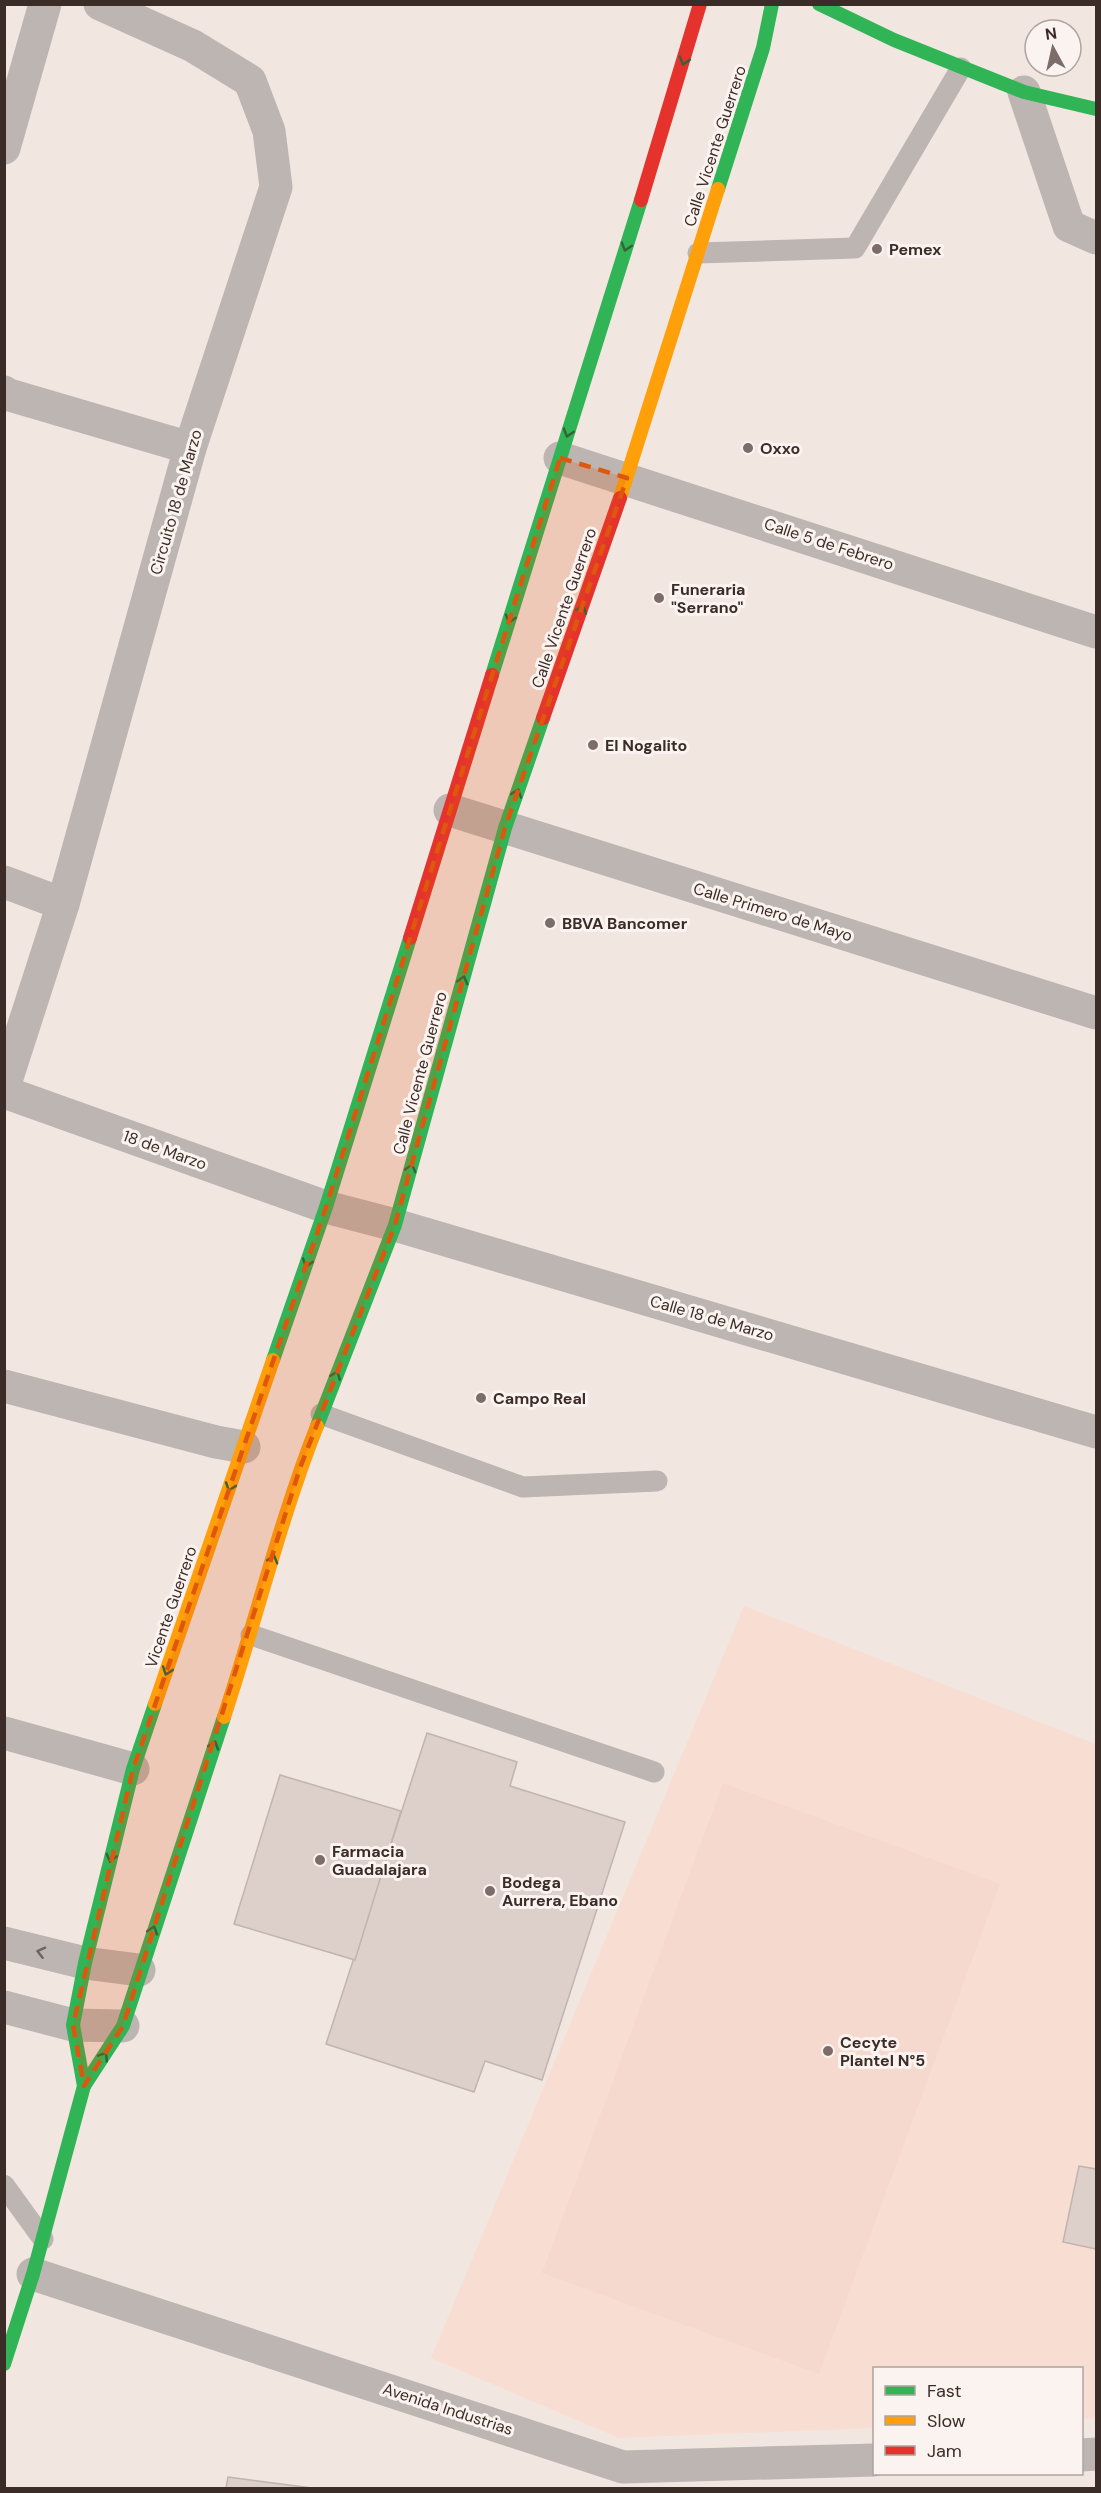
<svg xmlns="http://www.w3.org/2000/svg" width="1101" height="2493" font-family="'DM Sans',sans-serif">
	<rect width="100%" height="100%" fill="#f2e6e1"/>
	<polygon fill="#f8ddd3" points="744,1606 1096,1744 1096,2418 1082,2419 1082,2368 874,2368 874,2428 619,2438 431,2358"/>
	<polygon fill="#f5d9ce" points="723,1783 1000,1884 819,2374 542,2273"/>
	<g fill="#ddcfca" stroke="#c1b4b0" stroke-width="1.5">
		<polygon points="427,1733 517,1762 510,1786 625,1822 542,2080 485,2061 474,2092 326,2044"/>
		<polygon points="280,1775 401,1811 355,1960 234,1924"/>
		<polygon points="1079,2166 1096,2169 1096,2249 1063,2242"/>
		<polygon points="228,2477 312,2488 226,2488"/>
	</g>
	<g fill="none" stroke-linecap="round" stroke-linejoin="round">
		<g stroke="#bcb5b2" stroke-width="21">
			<polyline points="698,253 855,248 961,68"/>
			<polyline points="321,1414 523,1487 657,1481"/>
			<polyline points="251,1635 654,1772"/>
			<polyline points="4,2185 43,2239"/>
		</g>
		<g stroke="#bcb5b2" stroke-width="33">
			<polyline points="1024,92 1069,226 1096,238"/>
			<polyline points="4,148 45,4"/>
			<polyline points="4,392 6,394 190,448"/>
			<polyline points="560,458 1096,632"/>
			<polyline points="450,810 1096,1013"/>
			<polyline points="4,882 63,904"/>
			<polyline points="4,1087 63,904 190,448 276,187 269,131 250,81 193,46 100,4"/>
			<polyline points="4,1092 326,1207 395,1225 1096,1432"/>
			<polyline points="4,1386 216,1442 244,1447"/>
			<polyline points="4,1733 133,1769"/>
			<polyline points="4,1943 85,1963 139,1970"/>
			<polyline points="4,2007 73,2025 123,2026"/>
			<polyline points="33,2274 623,2467 874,2460"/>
			<polyline points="1082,2455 1096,2454"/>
		</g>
		<g stroke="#30b455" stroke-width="14">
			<polyline points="819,4 894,40 1024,92 1096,109"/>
			<polyline points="718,189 763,48 772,4"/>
			<polyline points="492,675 641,200"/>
			<polyline points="273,1360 326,1207 410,938"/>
			<polyline points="317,1426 395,1225 505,828 543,718"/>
			<polyline points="84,2086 73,2025 85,1963 133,1769 155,1704"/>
			<polyline points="4,2364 33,2274 84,2086 123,2026 224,1717"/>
		</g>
		<g stroke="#ff9f0a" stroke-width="14">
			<polyline points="620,498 718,189"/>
			<polyline points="155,1704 273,1360"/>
			<path d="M224,1717C256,1620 280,1520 317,1426"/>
		</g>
		<g stroke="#e5322d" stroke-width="14">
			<polyline points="641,200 700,4"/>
			<polyline points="543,718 620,498"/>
			<polyline points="410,938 492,675"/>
		</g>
	</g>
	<defs><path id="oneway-chevron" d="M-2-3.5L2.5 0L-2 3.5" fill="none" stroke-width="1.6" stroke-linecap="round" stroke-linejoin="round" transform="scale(1.5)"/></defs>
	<g stroke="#376239">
		<use href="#oneway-chevron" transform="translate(684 61) rotate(107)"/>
		<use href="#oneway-chevron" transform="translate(626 247) rotate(107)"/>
		<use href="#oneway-chevron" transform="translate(568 433) rotate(107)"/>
		<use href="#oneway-chevron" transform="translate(582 609) rotate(-71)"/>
		<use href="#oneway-chevron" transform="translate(510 619) rotate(107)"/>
		<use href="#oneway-chevron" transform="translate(517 793) rotate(-71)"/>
		<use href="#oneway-chevron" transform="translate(463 980) rotate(-75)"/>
		<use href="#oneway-chevron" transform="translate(411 1168) rotate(-75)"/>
		<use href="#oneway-chevron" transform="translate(307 1263) rotate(109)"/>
		<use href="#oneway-chevron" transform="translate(336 1375) rotate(-69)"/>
		<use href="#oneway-chevron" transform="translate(230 1487) rotate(109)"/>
		<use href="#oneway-chevron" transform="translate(273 1559) rotate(-73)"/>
		<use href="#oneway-chevron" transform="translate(167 1671) rotate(109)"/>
		<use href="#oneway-chevron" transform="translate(214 1745) rotate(-72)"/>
		<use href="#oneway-chevron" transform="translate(111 1858) rotate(104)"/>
		<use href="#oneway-chevron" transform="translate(153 1930) rotate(-72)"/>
		<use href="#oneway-chevron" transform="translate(104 2056) rotate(-57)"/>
	</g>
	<use stroke="#6f635f" href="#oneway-chevron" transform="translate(41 1952) rotate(-166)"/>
	<path fill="#df570d" fill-opacity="0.2" stroke="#df570d" stroke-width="4.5" stroke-dasharray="12 8" stroke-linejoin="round" d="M560,458L627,478L505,828L395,1225L300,1468L123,2026L84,2086L73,2025L133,1769L326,1207Z"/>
	<g fill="#7c6d68" stroke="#fbf3f0" stroke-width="2">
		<circle cx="877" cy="249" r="6"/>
		<circle cx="748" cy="448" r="6"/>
		<circle cx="659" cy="598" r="6"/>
		<circle cx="593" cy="745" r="6"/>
		<circle cx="550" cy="923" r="6"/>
		<circle cx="481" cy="1398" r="6"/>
		<circle cx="320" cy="1860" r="6"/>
		<circle cx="490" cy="1891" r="6"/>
		<circle cx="828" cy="2051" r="6"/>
	</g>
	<g text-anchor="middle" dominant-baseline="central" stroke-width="6" stroke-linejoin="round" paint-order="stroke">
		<g font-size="16" fill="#3c2c27" stroke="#fbf3f0">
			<text transform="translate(715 146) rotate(-72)">Calle Vicente Guerrero</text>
			<text transform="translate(176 502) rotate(-74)">Circuito 18 de Marzo</text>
			<text transform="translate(829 544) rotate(18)">Calle 5 de Febrero</text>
			<text transform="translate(564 608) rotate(-71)">Calle Vicente Guerrero</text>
			<text transform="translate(773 912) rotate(17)">Calle Primero de Mayo</text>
			<text transform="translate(420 1073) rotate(-75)">Calle Vicente Guerrero</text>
			<text transform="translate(165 1150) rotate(20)">18 de Marzo</text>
			<text transform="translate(712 1318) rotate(16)">Calle 18 de Marzo</text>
			<text transform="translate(171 1607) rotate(-71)">Vicente Guerrero</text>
			<text transform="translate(448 2409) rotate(18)">Avenida Industrias</text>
		</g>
		<g font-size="16" font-weight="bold" fill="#3c2c27" stroke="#fbf3f0" text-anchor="start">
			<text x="889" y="249">Pemex</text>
			<text x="760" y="448">Oxxo</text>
			<text x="671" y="589">Funeraria<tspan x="671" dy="18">"Serrano"</tspan></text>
			<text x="605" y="745">El Nogalito</text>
			<text x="562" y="923">BBVA Bancomer</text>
			<text x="493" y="1398">Campo Real</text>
			<text x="332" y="1851">Farmacia<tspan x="332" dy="18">Guadalajara</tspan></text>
			<text x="502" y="1882">Bodega<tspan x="502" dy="18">Aurrera, Ebano</tspan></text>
			<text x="840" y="2042">Cecyte<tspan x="840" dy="18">Plantel N°5</tspan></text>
		</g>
	</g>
	<rect width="1101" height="2493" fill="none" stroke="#3c2c27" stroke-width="12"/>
	<rect x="873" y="2367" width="210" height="108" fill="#fbf3f0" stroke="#afa3a0" stroke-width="1.5"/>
	<rect x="885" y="2386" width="30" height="9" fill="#30b455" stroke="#afa3a0" stroke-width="1.5"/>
	<text x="927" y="2397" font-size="18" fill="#3c2c27">Fast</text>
	<rect x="885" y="2416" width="30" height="9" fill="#ff9f0a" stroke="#afa3a0" stroke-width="1.5"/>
	<text x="927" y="2427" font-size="18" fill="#3c2c27">Slow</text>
	<rect x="885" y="2446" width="30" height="9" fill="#e5322d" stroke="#afa3a0" stroke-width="1.5"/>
	<text x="927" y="2457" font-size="18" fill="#3c2c27">Jam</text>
	<g transform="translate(1053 48) rotate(352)"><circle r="28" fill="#fbf3f0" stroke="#afa3a0" stroke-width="1.5"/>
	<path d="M0-4.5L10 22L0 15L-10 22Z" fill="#7c6d68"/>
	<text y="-9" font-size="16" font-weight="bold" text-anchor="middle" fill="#3c2c27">N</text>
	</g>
</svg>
